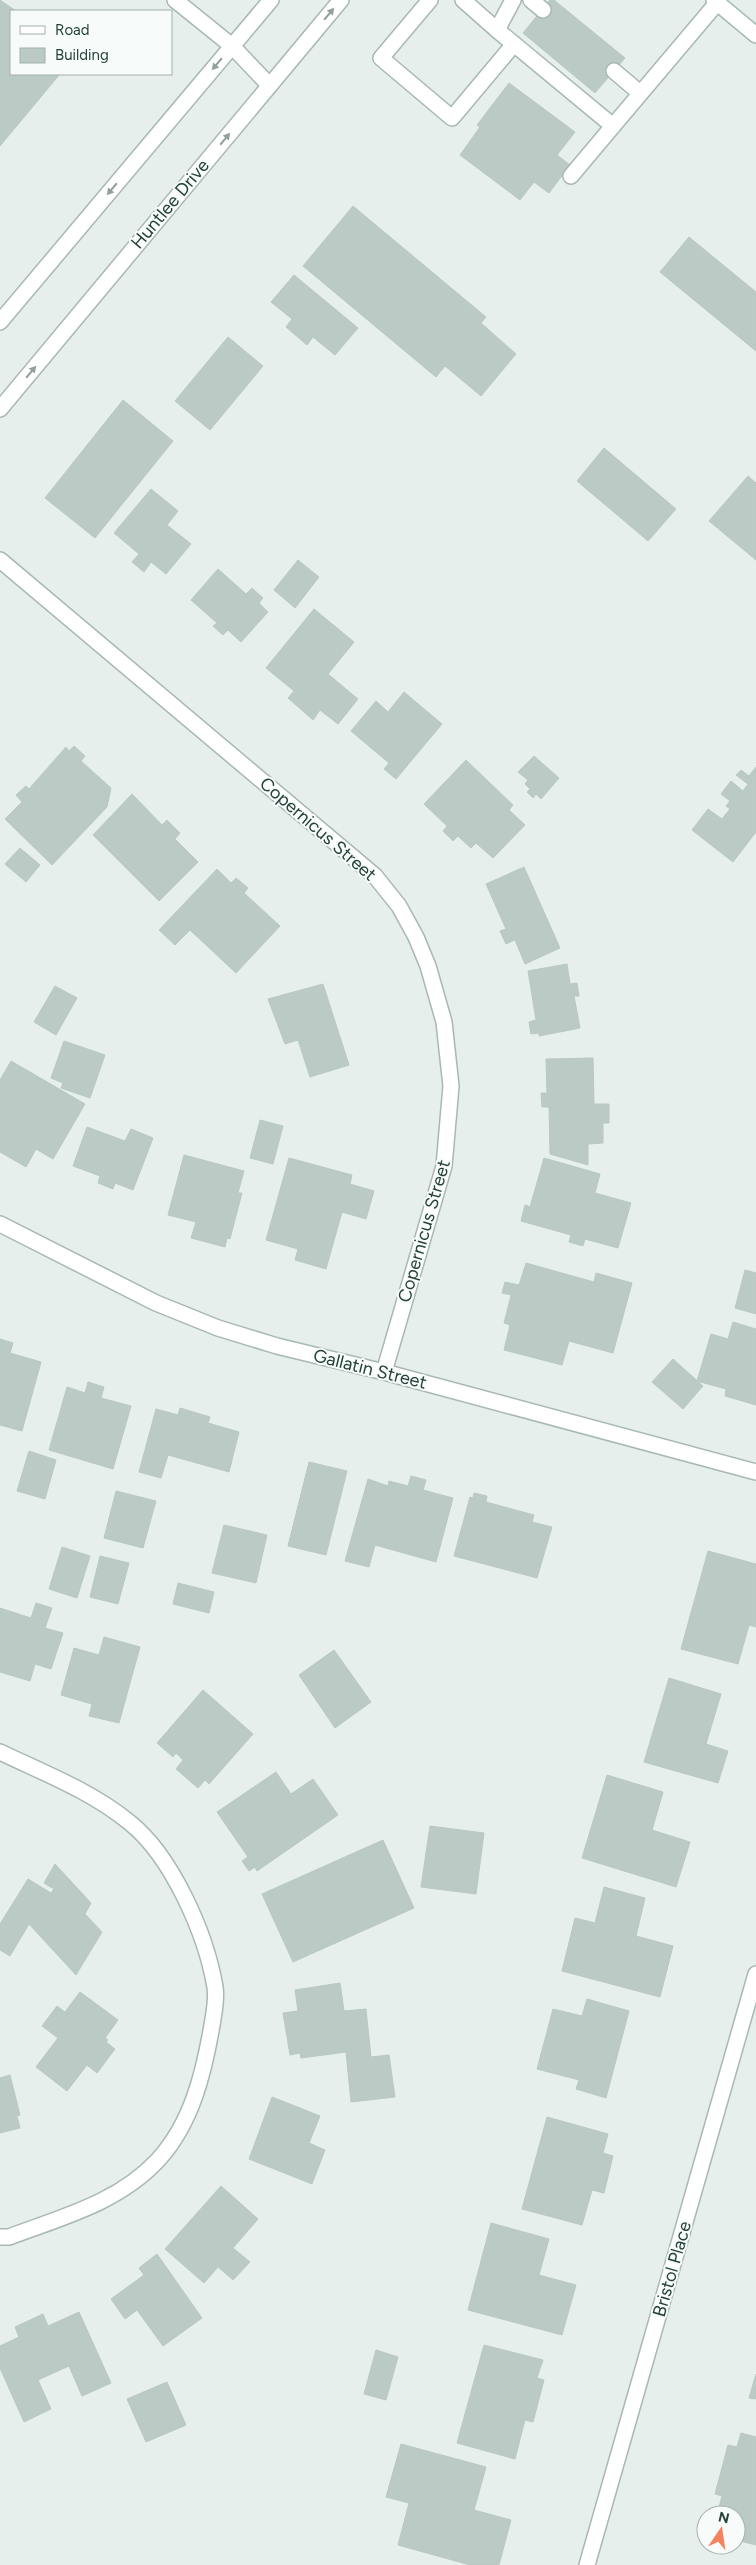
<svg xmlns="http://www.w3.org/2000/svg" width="756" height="2565" font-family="Figtree,sans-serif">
	<rect width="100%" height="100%" fill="#e6efeb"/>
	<g fill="#bbcac4" stroke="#b8c9c2">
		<polygon points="0,0 16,11 11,11 11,74 60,74 0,146"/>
		<polygon points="550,0 554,0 625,58 595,93 523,33"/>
		<polygon points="509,83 575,132 557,155 570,165 549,193 534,182 520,200 460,155 480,127 477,125"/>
		<polygon points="353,206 486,317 481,323 516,354 481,396 445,366 436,377 303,266"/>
		<polygon points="689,237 756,292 756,351 660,272"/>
		<polygon points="294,275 358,328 335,355 313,337 307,345 286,327 292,319 271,302"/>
		<polygon points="228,337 263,366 210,430 175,401"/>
		<polygon points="123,400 173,441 95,538 45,498"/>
		<polygon points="604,448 676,509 648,541 577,481"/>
		<polygon points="748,476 756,483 756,560 709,521"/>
		<polygon points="151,489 178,511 167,525 191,544 166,574 151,562 144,572 132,562 139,554 114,533"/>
		<polygon points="298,560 319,577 295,608 274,590"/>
		<polygon points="218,569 246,594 252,588 263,598 259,603 268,612 241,642 228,630 223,635 213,626 217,623 191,600"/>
		<polygon points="314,609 354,642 328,674 358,699 338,724 320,710 313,720 288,698 294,691 266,668"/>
		<polygon points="404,692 442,724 396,779 384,769 389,763 351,731 376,701 388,712"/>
		<polygon points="74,746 85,756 81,761 111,788 107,807 52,865 5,819 22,802 16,795 26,786 29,789 66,747 69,751"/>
		<polygon points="534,756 559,778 541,799 536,794 533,798 527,792 530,789 525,784 528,780 518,772"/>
		<polygon points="466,760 513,805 509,810 525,825 493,858 476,843 471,848 458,836 453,841 443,831 447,826 424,804"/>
		<polygon points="756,767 756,832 733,862 692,830 708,809 722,819 730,809 726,806 730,801 721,794 731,781 743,791 748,784 736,775 741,770 749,776"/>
		<polygon points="132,794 162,825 167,820 180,833 175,839 198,862 159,901 93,835"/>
		<polygon points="20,848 40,865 26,882 5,864"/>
		<polygon points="524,867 560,948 525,964 515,940 506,944 500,931 506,929 486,884"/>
		<polygon points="217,869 231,883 236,878 248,888 244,893 280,926 236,973 190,930 175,945 159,930"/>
		<polygon points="567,964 570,984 577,983 579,996 574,996 580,1028 539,1036 539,1033 531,1034 529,1022 536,1020 528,971"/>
		<polygon points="323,984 349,1065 310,1077 298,1040 285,1044 268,999"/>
		<polygon points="55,986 77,998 56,1035 34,1022"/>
		<polygon points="64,1041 105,1055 90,1098 61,1088 63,1083 51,1078"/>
		<polygon points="593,1058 594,1104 609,1104 609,1123 603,1123 603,1143 588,1144 588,1165 550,1154 549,1107 542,1107 541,1093 547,1093 546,1059"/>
		<polygon points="11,1061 85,1104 53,1159 36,1149 26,1167 0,1152 0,1080"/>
		<polygon points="260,1120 283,1126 273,1164 250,1158"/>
		<polygon points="87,1127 125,1141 131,1129 153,1138 133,1190 115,1183 113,1189 98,1183 100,1176 73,1166"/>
		<polygon points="184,1155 244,1171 238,1193 242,1193 230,1239 227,1238 225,1247 191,1238 196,1222 168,1215"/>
		<polygon points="289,1158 352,1175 350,1184 374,1191 366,1219 342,1212 326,1269 295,1260 298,1249 266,1240"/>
		<polygon points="544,1158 600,1174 595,1193 631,1203 618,1248 585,1239 583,1246 569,1242 571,1235 521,1221 525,1205 530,1207"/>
		<polygon points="526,1263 594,1282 596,1273 632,1283 613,1353 569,1341 562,1365 504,1350 510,1325 504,1323 511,1295 502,1293 505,1282 519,1285"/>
		<polygon points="745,1270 756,1273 756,1314 735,1308"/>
		<polygon points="733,1322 756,1329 756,1405 725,1396 726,1389 697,1381 711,1334 728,1339"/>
		<polygon points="0,1339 13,1343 10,1353 41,1362 22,1431 0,1425"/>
		<polygon points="673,1359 703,1386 683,1409 652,1382"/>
		<polygon points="88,1382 104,1387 101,1398 131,1406 113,1469 49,1450 67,1387 85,1393"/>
		<polygon points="180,1408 210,1417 208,1423 239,1432 229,1472 168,1455 161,1478 139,1472 156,1409 178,1415"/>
		<polygon points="29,1451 56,1460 45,1499 17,1491"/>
		<polygon points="309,1462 347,1471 326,1555 288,1546"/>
		<polygon points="411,1476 426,1480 423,1490 453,1498 436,1562 375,1545 369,1567 345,1561 368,1479 388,1486 389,1481 408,1486"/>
		<polygon points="116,1491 156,1501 143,1548 104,1538"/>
		<polygon points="474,1493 487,1496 486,1502 534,1515 532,1522 552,1527 537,1578 454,1556 470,1497 473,1498"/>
		<polygon points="224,1525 267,1535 256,1583 212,1573"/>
		<polygon points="62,1547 90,1556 77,1598 49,1589"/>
		<polygon points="708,1551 756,1564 756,1627 749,1625 738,1664 681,1649"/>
		<polygon points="100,1556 129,1563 118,1604 90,1597"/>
		<polygon points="178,1583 214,1592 209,1613 173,1604"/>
		<polygon points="36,1603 52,1608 45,1628 63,1633 51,1669 35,1664 30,1681 0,1672 0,1608 31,1618"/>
		<polygon points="104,1637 140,1647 119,1723 89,1716 92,1704 61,1695 74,1648 99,1655"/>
		<polygon points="334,1650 371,1702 335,1728 299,1675"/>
		<polygon points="669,1678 721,1694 706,1744 728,1751 718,1783 644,1762"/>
		<polygon points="203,1690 253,1734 209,1784 205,1780 198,1788 176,1769 183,1760 176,1753 173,1757 157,1743"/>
		<polygon points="276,1772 291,1794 313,1779 338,1815 257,1871 255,1867 249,1871 242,1861 248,1857 217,1812"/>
		<polygon points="607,1775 663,1792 652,1830 690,1842 676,1887 582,1858"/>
		<polygon points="430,1826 484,1833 476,1894 421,1887"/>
		<polygon points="383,1840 414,1908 293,1962 262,1894"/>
		<polygon points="55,1864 91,1903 85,1914 102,1932 76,1975 29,1924 10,1956 0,1950 0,1924 28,1879 51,1893 54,1889 44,1883"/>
		<polygon points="604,1887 645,1898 636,1936 673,1946 660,1997 562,1971 575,1918 595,1923"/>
		<polygon points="340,1983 344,2011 366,2009 371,2057 389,2055 395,2097 351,2102 346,2052 301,2058 300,2053 290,2055 283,2013 298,2011 295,1990"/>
		<polygon points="80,1992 118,2020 105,2038 108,2040 106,2042 115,2049 97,2073 87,2065 67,2091 36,2067 58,2038 42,2026 57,2006 65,2012"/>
		<polygon points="587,1999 629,2011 606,2098 576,2089 579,2080 537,2069 553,2009 582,2016"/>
		<polygon points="10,2075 20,2115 17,2116 20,2128 0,2133 0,2078"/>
		<polygon points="272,2097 320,2116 309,2143 325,2150 312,2184 249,2159"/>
		<polygon points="547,2117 608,2134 603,2153 613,2156 604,2193 592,2190 582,2225 522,2209"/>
		<polygon points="221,2186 258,2219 233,2248 250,2262 233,2280 218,2267 204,2283 165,2249"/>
		<polygon points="491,2223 549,2239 539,2275 576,2285 562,2335 468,2310"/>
		<polygon points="157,2254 202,2318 163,2346 137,2310 125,2319 111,2299 144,2275 139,2268"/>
		<polygon points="79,2312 111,2383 82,2396 69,2366 38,2380 51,2409 24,2422 0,2368 0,2346 19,2337 15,2327 43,2314 48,2326"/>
		<polygon points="484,2345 543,2360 537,2378 544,2380 533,2422 525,2420 515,2459 457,2443"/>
		<polygon points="376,2350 398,2357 386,2400 364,2394"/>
		<polygon points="756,2374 756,2399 749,2398"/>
		<polygon points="167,2382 186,2425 146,2442 127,2399"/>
		<polygon points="741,2433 756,2437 756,2545 736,2540 736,2515 717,2515 722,2496 715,2494 728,2445 737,2447"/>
		<polygon points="401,2444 486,2467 474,2510 511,2520 499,2565 470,2565 398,2545 409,2503 386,2497"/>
	</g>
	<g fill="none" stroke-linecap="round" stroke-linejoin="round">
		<g stroke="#a8b8b2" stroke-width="18">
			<g id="lane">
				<polyline points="175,0 232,46 269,85"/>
				<polyline points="430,0 381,58 452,118 514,44"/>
				<polyline points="463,0 497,30"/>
				<polyline points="513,0 497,30 613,126 717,3"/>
				<polyline points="531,0 543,10"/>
				<polyline points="614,71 640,93"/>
				<polyline points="571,176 613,126"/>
			</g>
		</g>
		<g stroke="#a8b8b2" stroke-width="18">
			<g id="street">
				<polyline points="0,322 271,0"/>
				<polyline points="0,409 341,0"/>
				<polyline points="0,560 375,876 399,906 416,937 428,966 444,1022 451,1086 444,1166 384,1372"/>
				<polyline points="0,1224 156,1303 218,1328 277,1346 384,1372 756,1472"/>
				<path d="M0,1752C44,1773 91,1791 129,1822C172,1856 206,1934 215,1987C217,1999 214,2013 212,2025C204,2072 192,2123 158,2160C118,2203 62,2217 9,2237H0"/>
				<polyline points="587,2565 756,1974"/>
			</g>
		</g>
		<g stroke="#a4bbb3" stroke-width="18">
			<polyline id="secondary" points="714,0 756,35"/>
		</g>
		<use href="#lane" stroke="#fff" stroke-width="15"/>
		<use href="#street" stroke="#fff" stroke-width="15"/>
		<use href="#secondary" stroke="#fff" stroke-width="15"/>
	</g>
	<defs><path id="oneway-solid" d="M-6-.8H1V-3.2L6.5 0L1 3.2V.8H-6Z" transform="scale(1.25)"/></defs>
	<g fill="#92a09c">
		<use href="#oneway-solid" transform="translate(329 14) rotate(-50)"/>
		<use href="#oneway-solid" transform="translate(217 64) rotate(130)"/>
		<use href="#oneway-solid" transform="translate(225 139) rotate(-50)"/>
		<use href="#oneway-solid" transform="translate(112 189) rotate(130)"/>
		<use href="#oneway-solid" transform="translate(31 372) rotate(-50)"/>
	</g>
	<g text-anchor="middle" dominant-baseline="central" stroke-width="4" stroke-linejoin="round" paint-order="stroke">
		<g font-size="18" fill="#24423a" stroke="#f7fbf9">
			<text transform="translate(170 204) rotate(-50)">Huntlee Drive</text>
			<text transform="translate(318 829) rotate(41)">Copernicus Street</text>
			<text transform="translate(424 1231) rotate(-74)">Copernicus Street</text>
			<text transform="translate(370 1369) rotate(14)">Gallatin Street</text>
			<text transform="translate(672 2269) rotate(-74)">Bristol Place</text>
		</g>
	</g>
	<rect x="10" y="10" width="162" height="65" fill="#f7fbf9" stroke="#a3b1ad"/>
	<rect x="20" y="26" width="25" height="8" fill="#ffffff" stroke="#a3b1ad"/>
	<text x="55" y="35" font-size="15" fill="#24423a">Road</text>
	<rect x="20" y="48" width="25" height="15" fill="#bbcac4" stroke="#a3b1ad"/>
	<text x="55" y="60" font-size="15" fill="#24423a">Building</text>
	<g transform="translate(721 2530) rotate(13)"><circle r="24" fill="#f7fbf9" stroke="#a3b1ad"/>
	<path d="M0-4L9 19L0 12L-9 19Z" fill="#f4845f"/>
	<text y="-8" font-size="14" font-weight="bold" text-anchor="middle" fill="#24423a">N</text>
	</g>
</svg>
